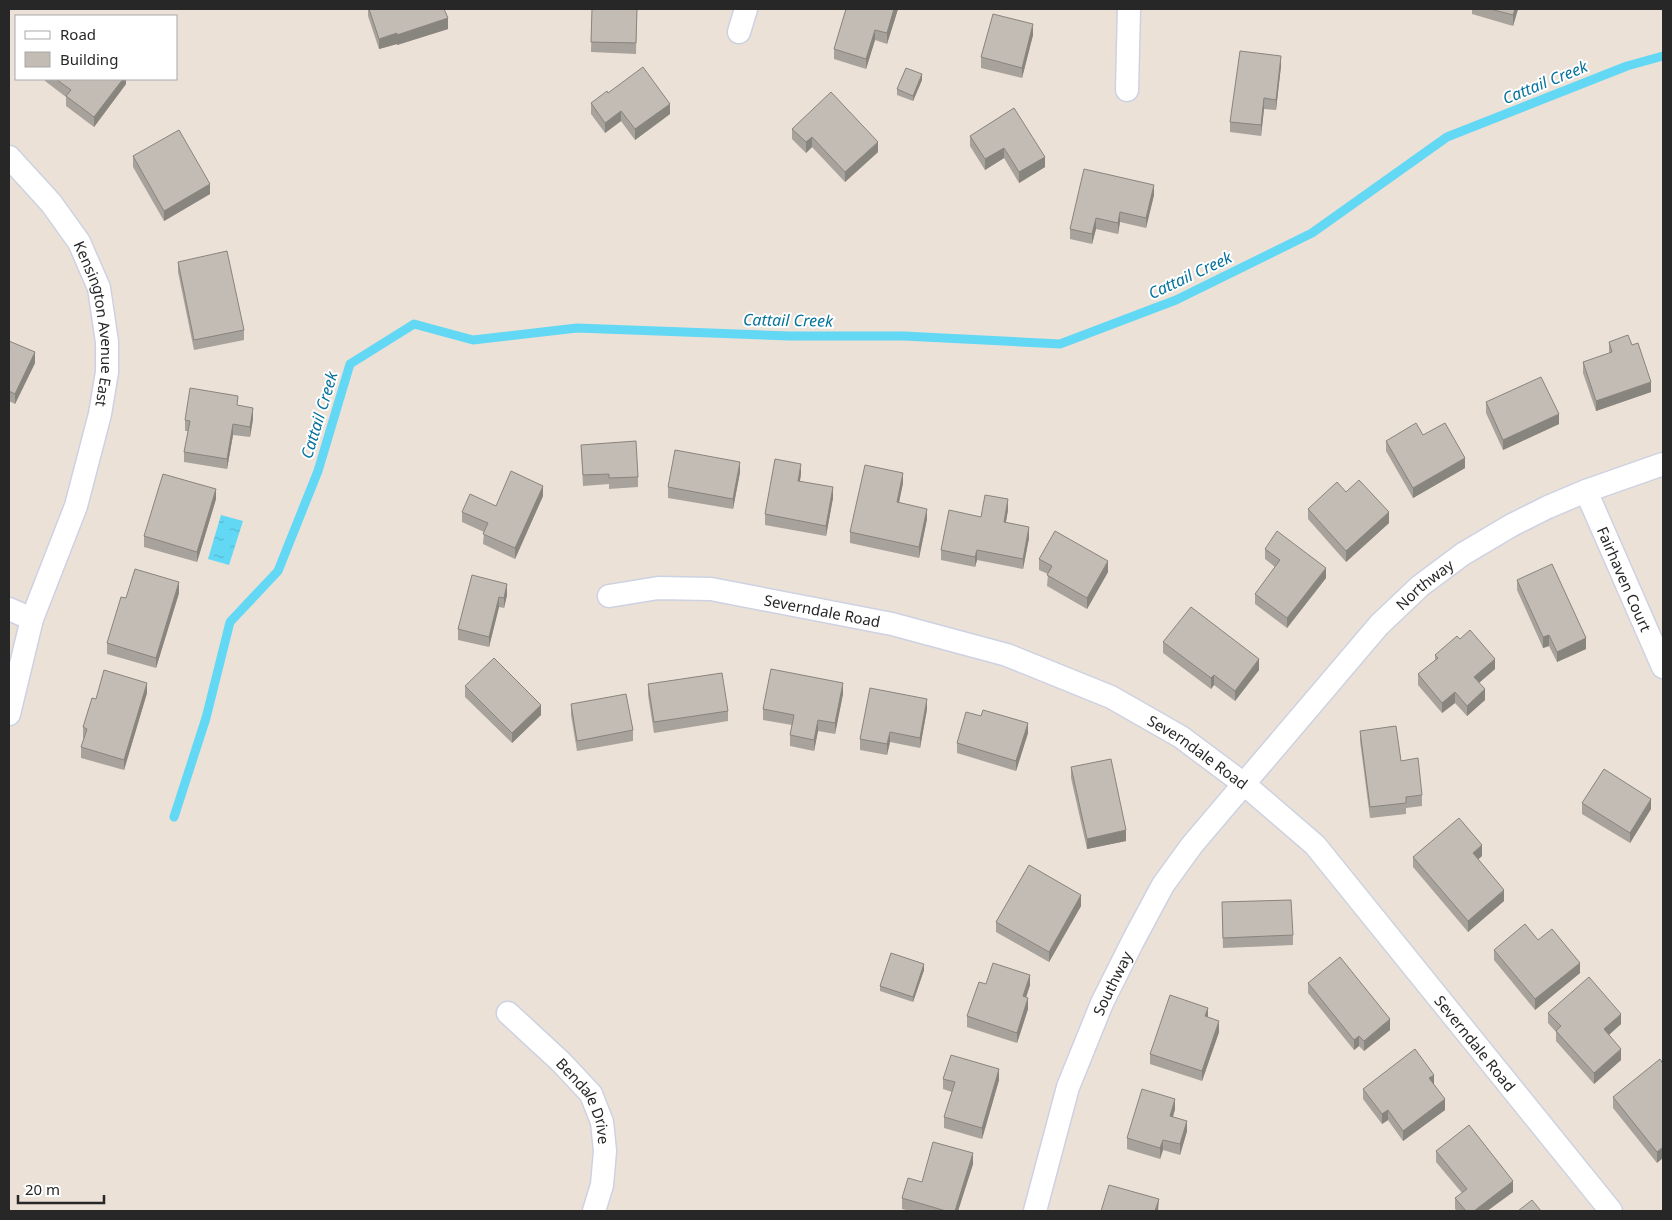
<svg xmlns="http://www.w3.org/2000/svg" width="1672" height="1220" font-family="'Noto Sans',sans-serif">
	<defs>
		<pattern id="water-ripples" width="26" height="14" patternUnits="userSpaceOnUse" patternTransform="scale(1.25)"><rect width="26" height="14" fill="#62d8f5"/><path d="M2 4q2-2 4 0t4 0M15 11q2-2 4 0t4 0" fill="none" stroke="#55b9d2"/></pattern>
	</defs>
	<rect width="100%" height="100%" fill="#ebe1d7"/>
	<polygon fill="url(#water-ripples)" points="221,515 243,521 229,565 208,559"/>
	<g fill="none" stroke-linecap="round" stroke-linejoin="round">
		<polyline stroke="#62d8f5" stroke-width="9" points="174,817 206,718 230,622 278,571 318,471 350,364 414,324 473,340 577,328 789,336 904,336 1060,344 1176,300 1312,233 1447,137 1627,66 1663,56"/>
		<g stroke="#cdd2e2" stroke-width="25">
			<g id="minor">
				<polyline points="739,32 746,9"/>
				<polyline points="1127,90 1129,9"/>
				<path id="s1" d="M9,157L51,203L79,242L99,288L107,342V372L100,414L76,506L32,619L9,714"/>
				<path id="s2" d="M1586,491L1663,667"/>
				<path id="s3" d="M609,596L658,588L711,589L892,624L1007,655L1111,697L1181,737L1244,784L1315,845L1611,1211"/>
				<polyline points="9,609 32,619"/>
				<path id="s4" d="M508,1013L561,1062L591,1094L602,1122L605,1151L602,1185L594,1211"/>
				<path id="s5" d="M1035,1211L1068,1087L1102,1003L1134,939L1163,885L1192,845L1379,625L1420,586L1463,554L1512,525L1548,507L1586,491L1663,464"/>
			</g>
		</g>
		<use href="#minor" stroke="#fff" stroke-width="22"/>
	</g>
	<g fill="#a7a29b">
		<polygon points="368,9 444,9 448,29 397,45 397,44 379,49 368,16"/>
		<polygon points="592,9 637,9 636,54 591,52"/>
		<polygon points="846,9 898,9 887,44 875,40 866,69 834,59 834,49"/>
		<polygon points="1472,9 1518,9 1513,26 1472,14"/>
		<polygon points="1033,35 1022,78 981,68 981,57"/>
		<polygon points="1281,66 1276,110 1264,109 1261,136 1230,132 1230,122"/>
		<polygon points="45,79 126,79 126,84 94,127 66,106 66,97 45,81"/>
		<polygon points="922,80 913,101 897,95 897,89"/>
		<polygon points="608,93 670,114 635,140 621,121 605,133 591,114 591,103"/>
		<polygon points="1014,108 1045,167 1019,183 1004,158 985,170 970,146 970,136"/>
		<polygon points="792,129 878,152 845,182 812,147 806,153 792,139"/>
		<polygon points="133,156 210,194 164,221 133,167"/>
		<polygon points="1154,195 1146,228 1120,222 1118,234 1096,229 1092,244 1070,239 1070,229"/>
		<polygon points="178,262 244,330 244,340 194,350 178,272"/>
		<polygon points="9,341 35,363 15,404 9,401"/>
		<polygon points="1609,342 1632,345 1651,392 1596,411 1583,373 1583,362 1609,354"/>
		<polygon points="1486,402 1559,424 1503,450 1486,413"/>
		<polygon points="238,406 253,419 250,437 233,435 227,469 184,462 184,452 188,431 185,431 185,420"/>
		<polygon points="1423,435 1465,468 1413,498 1386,451 1386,441"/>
		<polygon points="581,445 638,477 638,487 609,489 609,484 583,486"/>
		<polygon points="740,472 733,509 668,498 668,487"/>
		<polygon points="801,474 800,481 833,498 826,536 765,525 765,514"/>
		<polygon points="903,483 899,502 927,519 919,558 850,543 850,532"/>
		<polygon points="1346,492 1389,523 1346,562 1308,519 1308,509"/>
		<polygon points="543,496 515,559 483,544 484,532 462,522 462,512"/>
		<polygon points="216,499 197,562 144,547 144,536"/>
		<polygon points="1008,510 1006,522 1029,538 1023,569 977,560 975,567 941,560 941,550 981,517"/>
		<polygon points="1265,549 1326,578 1287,628 1255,604 1255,594 1275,567 1265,559"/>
		<polygon points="1039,559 1108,572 1087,609 1047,586 1048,574 1039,570"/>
		<polygon points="472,575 507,595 504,608 499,607 489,647 458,640 458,629"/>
		<polygon points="1517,580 1586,649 1557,662 1549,646 1543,648 1517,590"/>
		<polygon points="179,593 156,668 107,654 107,643"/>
		<polygon points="1460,639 1495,669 1479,683 1485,700 1467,716 1455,703 1442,713 1418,685 1418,674 1435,660 1435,655"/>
		<polygon points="1163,642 1259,670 1235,701 1214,685 1211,689 1163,653"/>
		<polygon points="648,684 728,711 728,721 654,733 648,695"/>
		<polygon points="465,686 541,715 512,743 465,697"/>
		<polygon points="147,693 124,770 81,758 81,747 84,738 83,738 83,727 96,699"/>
		<polygon points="843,694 835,734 818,731 814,751 790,746 790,735 792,725 763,720 763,709"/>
		<polygon points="571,704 633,730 633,741 577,751 571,715"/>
		<polygon points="927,709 920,748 890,742 887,755 860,750 860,739"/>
		<polygon points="1360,731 1401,761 1422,795 1422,806 1406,808 1406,814 1370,818 1360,741"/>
		<polygon points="1028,733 1016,771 957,753 957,743"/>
		<polygon points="1071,767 1126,841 1087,849 1071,778"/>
		<polygon points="1582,803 1651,809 1630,843 1582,814"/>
		<polygon points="1482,856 1478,859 1504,901 1468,932 1413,867 1413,857"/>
		<polygon points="1081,906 1049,962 996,932 996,922"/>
		<polygon points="1222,913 1293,935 1293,945 1223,948"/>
		<polygon points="1494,950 1580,973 1535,1010 1494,960"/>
		<polygon points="924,970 913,1002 880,991 880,986"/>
		<polygon points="1308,983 1390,1030 1364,1051 1359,1046 1354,1050 1308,993"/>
		<polygon points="986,984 1030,985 1026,997 1028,1009 1017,1043 967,1027 967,1016"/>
		<polygon points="1548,1013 1621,1024 1609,1035 1621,1060 1594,1084 1556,1041 1556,1032 1548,1023"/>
		<polygon points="1219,1032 1202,1081 1150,1064 1150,1054"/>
		<polygon points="1663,1064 1657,1163 1613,1108 1613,1097"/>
		<polygon points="943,1079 999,1080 982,1139 944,1128 944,1117 952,1092 943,1089"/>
		<polygon points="1434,1084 1445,1110 1403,1141 1388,1120 1382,1124 1363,1099 1363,1089"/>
		<polygon points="1175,1109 1173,1117 1187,1131 1180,1155 1163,1150 1160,1159 1127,1149 1127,1138"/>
		<polygon points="1436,1151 1513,1192 1487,1211 1457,1211 1455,1209 1455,1198 1462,1193 1436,1162"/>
		<polygon points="973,1164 958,1211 910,1211 902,1209 902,1198 922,1182"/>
	</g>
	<g fill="#88847e">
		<polygon points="894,9 898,9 887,44 887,33"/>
		<polygon points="1515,9 1518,9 1513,26 1513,15"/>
		<polygon points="448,18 448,29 397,45 397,35"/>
		<polygon points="1033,24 1033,35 1022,78 1022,68"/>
		<polygon points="875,30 875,40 866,69 866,59"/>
		<polygon points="397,33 397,44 379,49 379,39"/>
		<polygon points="1281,56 1281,66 1276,110 1276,100"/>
		<polygon points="922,74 922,80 913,101 913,96"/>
		<polygon points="123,79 126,79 126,84 94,127 94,117"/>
		<polygon points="1264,98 1264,109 1261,136 1261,125"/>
		<polygon points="670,104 670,114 635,140 635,129"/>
		<polygon points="621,111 621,121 605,133 605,123"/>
		<polygon points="812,137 812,147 806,153 806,142"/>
		<polygon points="878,142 878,152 845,182 845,172"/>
		<polygon points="1004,148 1004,158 985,170 985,159"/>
		<polygon points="1045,157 1045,167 1019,183 1019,172"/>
		<polygon points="210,184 210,194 164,221 164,211"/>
		<polygon points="1154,185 1154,195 1146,228 1146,218"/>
		<polygon points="1120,212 1120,222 1118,234 1118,223"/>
		<polygon points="1096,218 1096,229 1092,244 1092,234"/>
		<polygon points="35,352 35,363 15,404 15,394"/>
		<polygon points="1651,382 1651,392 1596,411 1596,401"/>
		<polygon points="253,408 253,419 250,437 250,427"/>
		<polygon points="1559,414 1559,424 1503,450 1503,440"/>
		<polygon points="233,424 233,435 227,469 227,459"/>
		<polygon points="1465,458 1465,468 1413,498 1413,488"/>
		<polygon points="740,462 740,472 733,509 733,499"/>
		<polygon points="801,464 801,474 798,491 798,481"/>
		<polygon points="903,473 903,483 897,512 897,502"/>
		<polygon points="543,486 543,496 515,559 515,548"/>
		<polygon points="833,487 833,498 826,536 826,526"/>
		<polygon points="216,489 216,499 197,562 197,552"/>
		<polygon points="1008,499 1008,510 1004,532 1004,522"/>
		<polygon points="927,509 927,519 919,558 919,547"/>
		<polygon points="1389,512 1389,523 1346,562 1346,551"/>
		<polygon points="1029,527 1029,538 1023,569 1023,559"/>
		<polygon points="977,550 977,560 975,567 975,557"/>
		<polygon points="1108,561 1108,572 1087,609 1087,598"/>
		<polygon points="1326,568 1326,578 1287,628 1287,618"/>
		<polygon points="179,582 179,593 156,668 156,658"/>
		<polygon points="507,584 507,595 504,608 504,598"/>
		<polygon points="499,597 499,607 489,647 489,637"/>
		<polygon points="1549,635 1549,646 1543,648 1543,637"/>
		<polygon points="1586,638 1586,649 1557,662 1557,652"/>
		<polygon points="1259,659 1259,670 1235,701 1235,691"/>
		<polygon points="1495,659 1495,669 1474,687 1474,677"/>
		<polygon points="1214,675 1214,685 1211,689 1211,678"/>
		<polygon points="147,683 147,693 124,770 124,760"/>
		<polygon points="843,683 843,694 835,734 835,723"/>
		<polygon points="1485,689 1485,700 1467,716 1467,706"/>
		<polygon points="1455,692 1455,703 1442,713 1442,703"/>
		<polygon points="927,699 927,709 920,748 920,738"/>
		<polygon points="541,705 541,715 512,743 512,733"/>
		<polygon points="818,720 818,731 814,751 814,740"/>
		<polygon points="1028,723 1028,733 1016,771 1016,761"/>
		<polygon points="890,732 890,742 887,755 887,744"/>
		<polygon points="1651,799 1651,809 1630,843 1630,833"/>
		<polygon points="1126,830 1126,841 1087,849 1087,839"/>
		<polygon points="1482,845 1482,856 1473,864 1473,853"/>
		<polygon points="1504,890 1504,901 1468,932 1468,921"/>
		<polygon points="1081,895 1081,906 1049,962 1049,952"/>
		<polygon points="1580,963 1580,973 1535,1010 1535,999"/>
		<polygon points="924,964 924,970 913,1002 913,997"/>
		<polygon points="1030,975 1030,985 1023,1007 1023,996"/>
		<polygon points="1028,998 1028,1009 1017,1043 1017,1033"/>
		<polygon points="1208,1008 1208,1019 1205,1016"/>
		<polygon points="1621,1014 1621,1024 1604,1039 1604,1029"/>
		<polygon points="1390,1019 1390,1030 1364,1051 1364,1041"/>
		<polygon points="1219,1021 1219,1032 1202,1081 1202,1071"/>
		<polygon points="1359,1036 1359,1046 1354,1050 1354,1040"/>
		<polygon points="1621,1049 1621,1060 1594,1084 1594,1073"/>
		<polygon points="999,1069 999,1080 982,1139 982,1128"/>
		<polygon points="1434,1075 1434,1085 1429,1078"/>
		<polygon points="1175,1099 1175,1109 1170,1126 1170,1116"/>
		<polygon points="1445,1099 1445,1110 1403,1141 1403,1131"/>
		<polygon points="1388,1110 1388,1120 1382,1124 1382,1114"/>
		<polygon points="1187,1121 1187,1131 1180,1155 1180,1144"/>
		<polygon points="1163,1140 1163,1150 1160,1159 1160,1148"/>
		<polygon points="1663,1147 1663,1158 1657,1163 1657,1152"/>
		<polygon points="973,1153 973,1164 958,1211 955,1211"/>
		<polygon points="1513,1181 1513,1192 1487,1211 1474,1211"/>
		<polygon points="1159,1199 1158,1211 1155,1211"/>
	</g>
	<g fill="#c2bcb4" stroke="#88847e">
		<polygon points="369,9 444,9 448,18 397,35 397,33 379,39"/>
		<polygon points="592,9 637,9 636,43 591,42"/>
		<polygon points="846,9 894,9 887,33 875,30 866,59 834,49"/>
		<polygon points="1490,9 1515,9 1513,15"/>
		<polygon points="993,14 1033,24 1022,68 981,57"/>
		<polygon points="1240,51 1281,56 1276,100 1264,98 1261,125 1230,122"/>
		<polygon points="643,67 670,104 635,129 621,111 605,123 591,103 607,91 608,93"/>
		<polygon points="906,68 922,74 913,96 897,89"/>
		<polygon points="56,79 123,79 94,117 66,96 71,90"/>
		<polygon points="831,92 878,142 845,172 812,137 806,142 792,129"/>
		<polygon points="1014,108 1045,157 1019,172 1004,148 985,159 970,136"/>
		<polygon points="179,130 210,184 164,211 133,156"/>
		<polygon points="1084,169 1154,185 1146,218 1120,212 1118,223 1096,218 1092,234 1070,229"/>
		<polygon points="227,251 244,330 194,340 178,262"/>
		<polygon points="1628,335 1632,345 1638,343 1651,382 1596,401 1583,362 1612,352 1609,342"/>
		<polygon points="9,341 35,352 15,394 9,391"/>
		<polygon points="1541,377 1559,414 1503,440 1486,402"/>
		<polygon points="190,388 238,396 237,405 253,408 250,427 233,424 227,459 184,452 190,421 185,420"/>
		<polygon points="1416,423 1423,435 1445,423 1465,458 1413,488 1386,441"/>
		<polygon points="636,441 638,477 609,478 609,474 583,475 581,445"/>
		<polygon points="675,450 740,462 733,499 668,487"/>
		<polygon points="775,459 801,464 798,481 833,487 826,526 765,514"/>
		<polygon points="865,465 903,473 897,502 927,509 919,547 850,532"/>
		<polygon points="511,471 543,486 515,548 483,534 488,523 462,512 470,494 496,506"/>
		<polygon points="163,474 216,489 197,552 144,536"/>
		<polygon points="1359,480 1389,512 1346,551 1308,509 1337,482 1346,492"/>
		<polygon points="985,495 1008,499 1004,522 1029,527 1023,559 977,550 975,557 941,550 949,510 981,517"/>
		<polygon points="1055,531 1108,561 1087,598 1047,575 1052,566 1039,559"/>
		<polygon points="1277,531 1326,568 1287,618 1255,594 1280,560 1265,549"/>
		<polygon points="1552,564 1586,638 1557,652 1549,635 1543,637 1517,580"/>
		<polygon points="135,569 179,582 156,658 107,643 121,597 126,598"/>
		<polygon points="472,575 507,584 504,598 499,597 489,637 458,629"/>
		<polygon points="1191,607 1259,659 1235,691 1214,675 1211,678 1163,642"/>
		<polygon points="1470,630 1495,659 1474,677 1485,689 1467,706 1455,692 1442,703 1418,674 1438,658 1435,655 1457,636 1460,639"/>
		<polygon points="494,658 541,705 512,733 465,686"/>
		<polygon points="771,669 843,683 835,723 818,720 814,740 790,735 794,715 763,709"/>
		<polygon points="104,670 147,683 124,760 81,747 87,729 83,727 92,698 96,699"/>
		<polygon points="722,673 728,711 654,722 648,684"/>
		<polygon points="870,688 927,699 920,738 890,732 887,744 860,739"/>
		<polygon points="626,694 633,730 577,741 571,704"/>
		<polygon points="983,710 1028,723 1016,761 957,743 966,712 981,716"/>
		<polygon points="1396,726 1401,761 1418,758 1422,795 1406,797 1406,803 1370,807 1360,731"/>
		<polygon points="1111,759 1126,830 1087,839 1071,767"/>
		<polygon points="1604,769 1651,799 1630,833 1582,803"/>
		<polygon points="1459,818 1482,845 1473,853 1504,890 1468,921 1413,857"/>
		<polygon points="1029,865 1081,895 1049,952 996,922"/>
		<polygon points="1291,900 1293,935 1223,938 1222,902"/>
		<polygon points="1525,924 1538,940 1552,929 1580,963 1535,999 1494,950"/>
		<polygon points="891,953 924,964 913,997 880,986"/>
		<polygon points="1340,957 1390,1019 1364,1041 1359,1036 1354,1040 1308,983"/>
		<polygon points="993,963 1030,975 1023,996 1028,998 1017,1033 967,1016 979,982 986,984"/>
		<polygon points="1589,977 1621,1014 1604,1029 1621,1049 1594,1073 1556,1031 1561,1026 1548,1013"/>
		<polygon points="1170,995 1208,1008 1205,1016 1219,1021 1202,1071 1150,1054"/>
		<polygon points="1415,1049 1434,1075 1429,1078 1445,1099 1403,1131 1388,1110 1382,1114 1363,1089"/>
		<polygon points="951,1055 999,1069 982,1128 944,1117 955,1082 943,1079"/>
		<polygon points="1660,1059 1663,1064 1663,1147 1657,1152 1613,1097"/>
		<polygon points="1142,1089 1175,1099 1170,1116 1187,1121 1180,1144 1163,1140 1160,1148 1127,1138"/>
		<polygon points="1469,1125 1513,1181 1474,1211 1466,1211 1455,1198 1467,1189 1436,1151"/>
		<polygon points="933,1142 973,1153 955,1211 946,1211 902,1198 908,1178 922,1182"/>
		<polygon points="1109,1185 1159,1199 1155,1211 1101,1211"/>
		<polygon points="1532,1200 1541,1211 1518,1211"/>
	</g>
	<g text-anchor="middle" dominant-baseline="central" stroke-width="4" stroke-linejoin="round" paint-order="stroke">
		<g font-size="15" fill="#272727" stroke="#fff">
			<text stroke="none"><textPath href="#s1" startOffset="195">Kensington Avenue East</textPath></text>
			<text stroke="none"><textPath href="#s2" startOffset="96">Fairhaven Court</textPath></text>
			<text stroke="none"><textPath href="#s5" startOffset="751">Northway</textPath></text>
			<text stroke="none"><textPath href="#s3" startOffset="216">Severndale Road</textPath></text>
			<text stroke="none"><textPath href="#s3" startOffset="621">Severndale Road</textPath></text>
			<text stroke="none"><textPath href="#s5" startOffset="241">Southway</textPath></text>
			<text stroke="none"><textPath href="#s3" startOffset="1026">Severndale Road</textPath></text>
			<text stroke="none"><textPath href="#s4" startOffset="119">Bendale Drive</textPath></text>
		</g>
		<g font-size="16" font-style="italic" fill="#05739d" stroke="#fff">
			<text transform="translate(1545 82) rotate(-22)">Cattail Creek</text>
			<text transform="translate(1190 275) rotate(-25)">Cattail Creek</text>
			<text transform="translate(788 320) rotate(1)">Cattail Creek</text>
			<text transform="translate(319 415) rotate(-73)">Cattail Creek</text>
		</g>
	</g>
	<rect width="1672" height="1220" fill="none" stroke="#272727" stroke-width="20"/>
	<rect x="15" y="15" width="162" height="65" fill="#ffffff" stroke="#a9a9a9"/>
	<rect x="25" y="31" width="25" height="8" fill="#ffffff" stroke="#a9a9a9"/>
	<text x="60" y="40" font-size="15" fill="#272727">Road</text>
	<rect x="25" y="52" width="25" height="15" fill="#c2bcb4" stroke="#a9a9a9"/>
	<text x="60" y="65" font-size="15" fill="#272727">Building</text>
	<path d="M18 1195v8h86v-8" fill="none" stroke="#272727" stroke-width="2.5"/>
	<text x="25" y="1195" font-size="15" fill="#272727" stroke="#ffffff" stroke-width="4" paint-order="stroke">20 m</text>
</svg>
